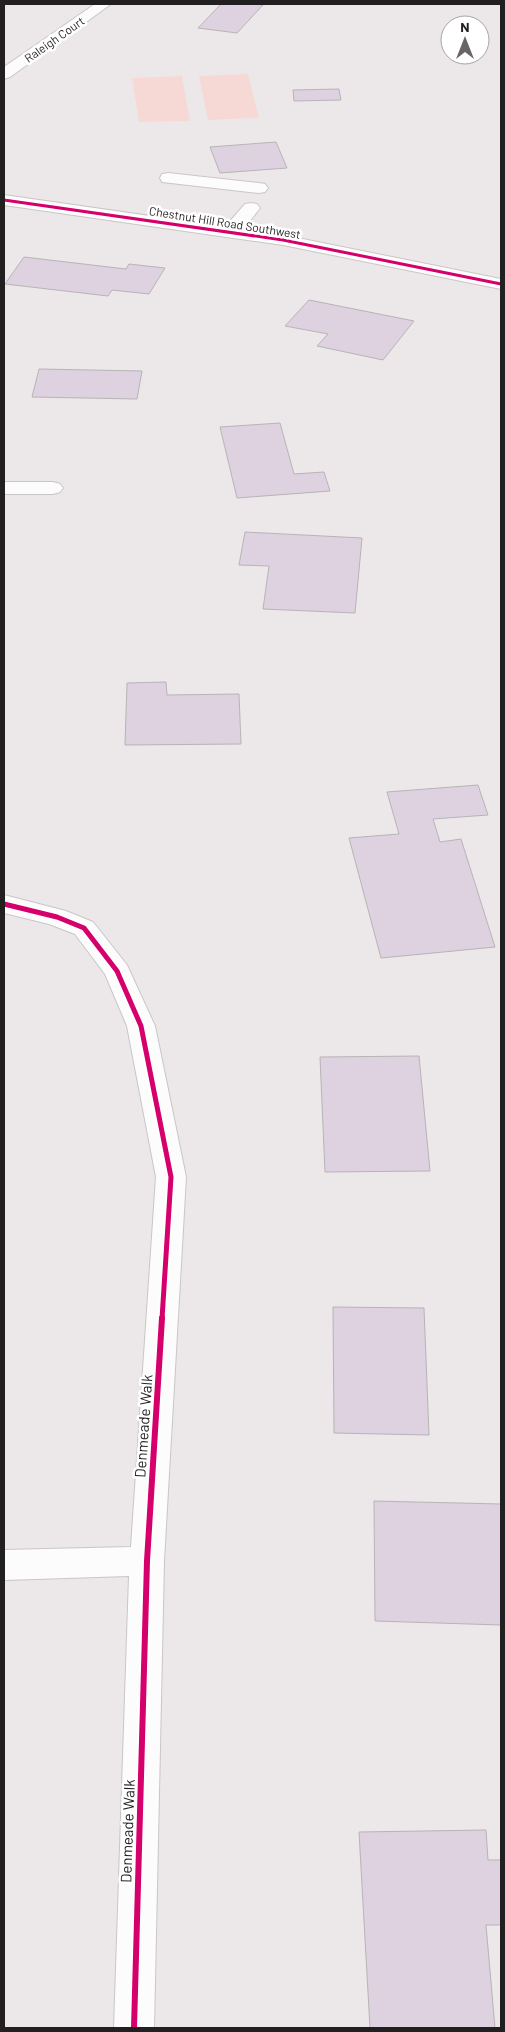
<svg xmlns="http://www.w3.org/2000/svg" width="505" height="2032" font-family="Barlow,sans-serif">
	<rect width="100%" height="100%" fill="#ece8ea"/>
	<g fill="#f6d9d5">
		<polygon points="248,74 259,118 208,120 199,76"/>
		<polygon points="182,76 190,121 139,122 132,78"/>
	</g>
	<g fill="#ded1e0" stroke="#b7b4b6">
		<polygon points="221,4 255,4 263,5 237,33 198,28"/>
		<polygon points="339,89 341,100 294,101 293,90"/>
		<polygon points="276,142 287,168 220,173 210,147"/>
		<polygon points="24,257 126,269 129,264 165,268 149,294 112,290 108,296 5,284"/>
		<polygon points="309,300 414,321 383,360 317,346 328,334 285,326"/>
		<polygon points="39,369 142,371 137,399 32,397"/>
		<polygon points="280,423 294,474 324,472 330,491 237,498 220,427"/>
		<polygon points="245,532 362,538 355,613 263,609 269,566 239,565"/>
		<polygon points="166,682 167,695 239,694 241,744 125,745 127,683"/>
		<polygon points="478,785 488,815 433,819 440,842 461,839 495,947 381,958 349,838 399,834 387,792"/>
		<polygon points="419,1056 430,1171 325,1172 320,1057"/>
		<polygon points="333,1307 424,1308 429,1435 334,1433"/>
		<polygon points="374,1501 501,1504 501,1625 375,1621"/>
		<polygon points="486,1830 488,1860 501,1860 501,1925 486,1925 495,2028 370,2028 359,1832"/>
	</g>
	<g fill="none" stroke-linecap="round" stroke-linejoin="round">
		<g stroke="#c9c6c8" stroke-width="2">
			<g id="lane">
				<polygon points="168,173 259,183 265,184 268,188 265,192 259,193 162,182 160,178 162,174"/>
				<path d="M251,203L257,204L260,208L257,212C248,222 239,240 224,236L221,232L224,228L245,204Z"/>
			</g>
		</g>
		<g stroke="#c9c6c8" stroke-width="2">
			<g id="street">
				<polygon points="95,4 111,4 10,77 4,79 4,67"/>
				<polygon points="4,195 283,235 501,279 501,289 283,245 4,205"/>
				<polygon points="4,482 53,482 60,484 63,488 60,492 53,494 4,494"/>
				<polygon points="4,895 66,911 93,922 127,965 155,1026 186,1177 164,1561 154,2028 114,2028 129,1576 4,1580 4,1550 131,1547 156,1177 127,1026 105,974 75,934 49,924 4,913"/>
			</g>
		</g>
		<use href="#lane" fill="#fcfcfc" fill-rule="evenodd"/>
		<use href="#street" fill="#fcfcfc" fill-rule="evenodd"/>
		<g stroke="#fff" stroke-width="5">
			<polyline id="cycleway-far2" points="4,200 283,240 501,284"/>
		</g>
		<g stroke="#fff" stroke-width="8">
			<polyline id="cycleway-far1" points="4,904 57,917 84,928 117,971 141,1026 171,1177 162,1319"/>
		</g>
		<g stroke="#fff" stroke-width="9">
			<polyline id="cycleway" points="134,2028 147,1561 162,1318"/>
		</g>
		<use href="#cycleway-far2" stroke="#d6006c" stroke-width="3"/>
		<use href="#cycleway-far1" stroke="#d6006c" stroke-width="5"/>
		<use href="#cycleway" stroke="#d6006c" stroke-width="6"/>
	</g>
	<g text-anchor="middle" dominant-baseline="central" stroke-width="5" stroke-linejoin="round" paint-order="stroke">
		<g font-size="12" fill="#221f21" stroke="#fff">
			<text transform="translate(54 39) rotate(-35)">Raleigh Court</text>
			<text transform="translate(225 222) rotate(9)">Chestnut Hill Road Southwest</text>
		</g>
		<g font-size="15" fill="#221f21" stroke="#fff">
			<text transform="translate(143 1426) rotate(-86)">Denmeade Walk</text>
			<text transform="translate(127 1831) rotate(-88)">Denmeade Walk</text>
		</g>
	</g>
	<rect width="505" height="2032" fill="none" stroke="#221f21" stroke-width="10"/>
	<g transform="translate(465 40)"><circle r="24" fill="#ffffff" stroke="#a7a5a6"/>
	<path d="M0-4L9 19L0 12L-9 19Z" fill="#696567"/>
	<text y="-8" font-size="14" font-weight="bold" text-anchor="middle" fill="#221f21">N</text>
	</g>
</svg>
